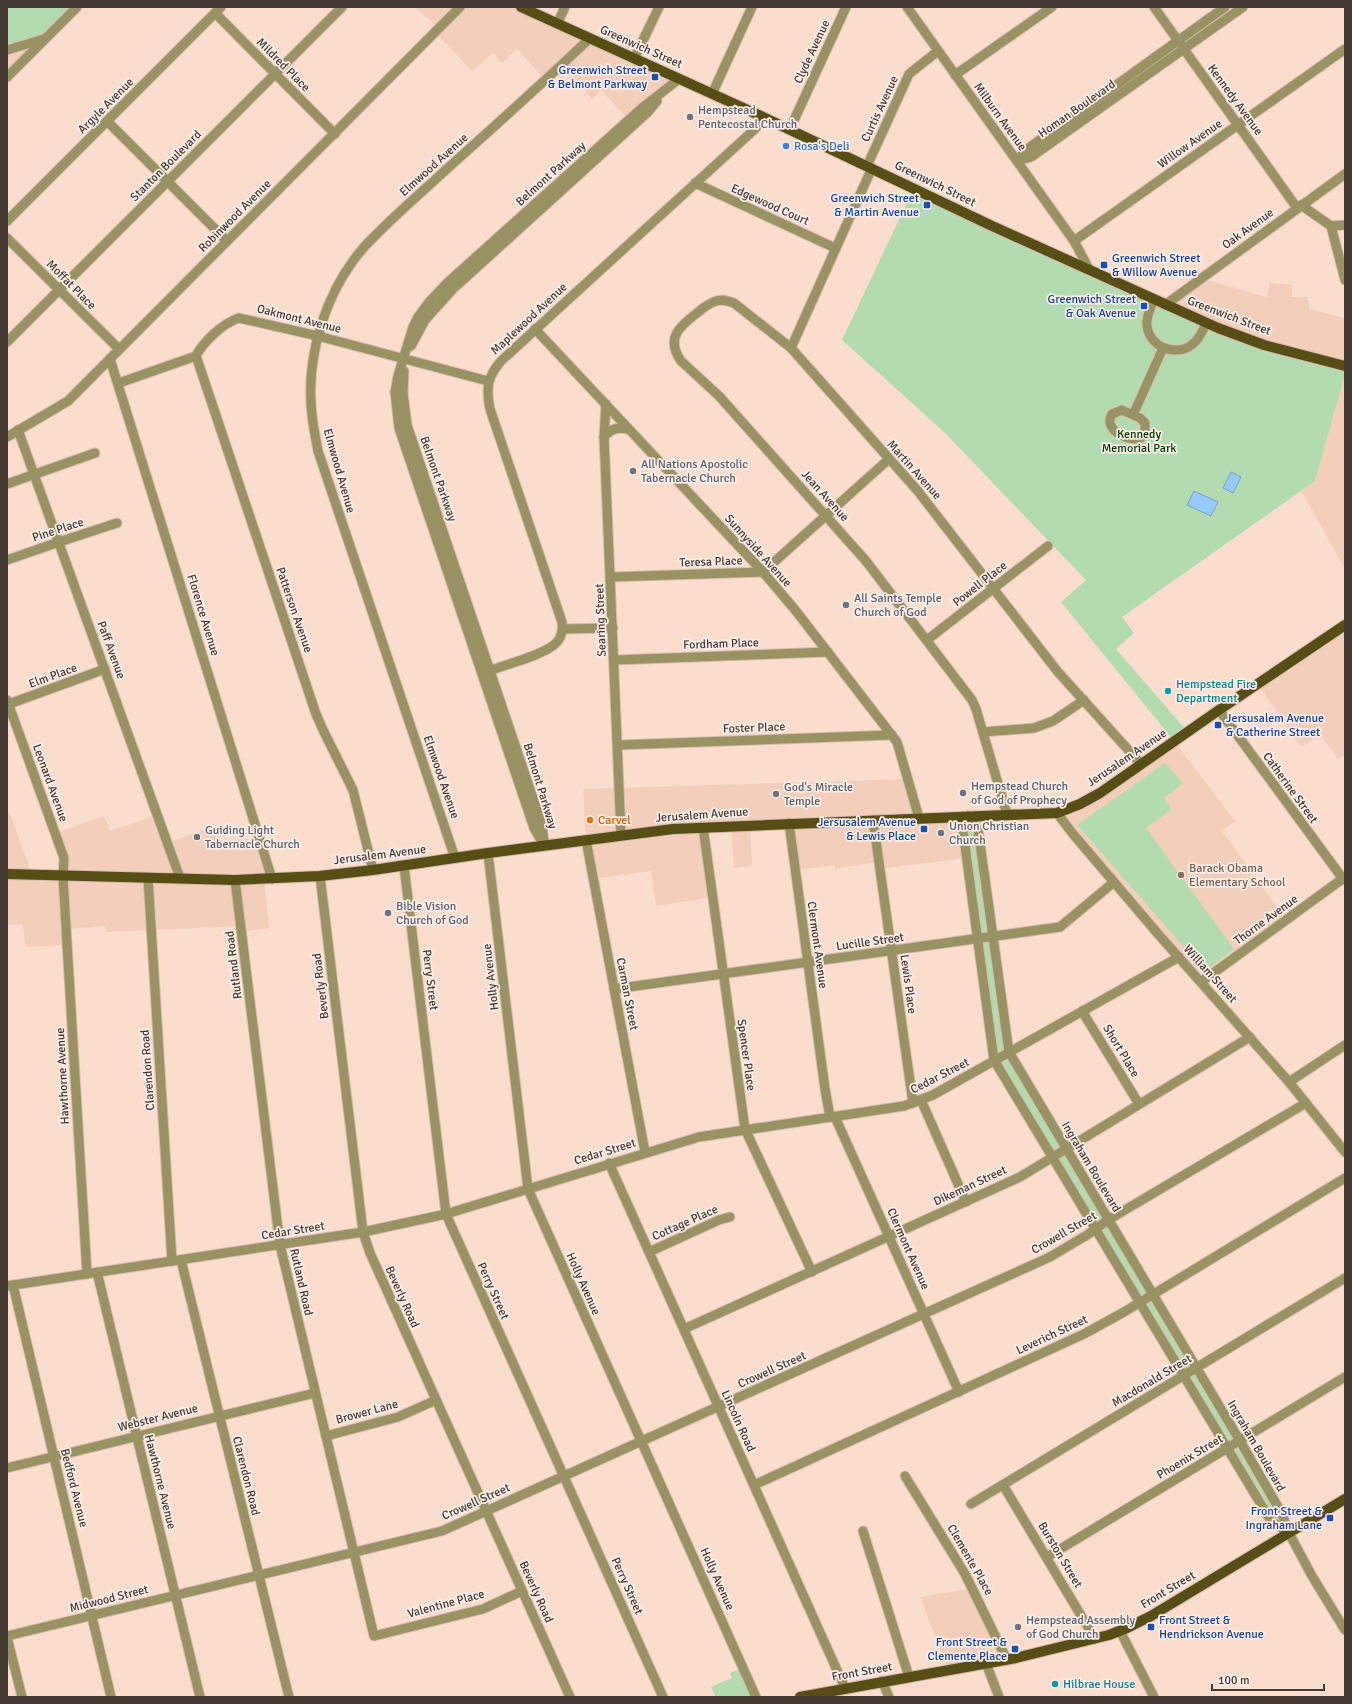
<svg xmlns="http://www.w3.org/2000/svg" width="1352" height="1704" font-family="Signika,sans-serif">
	<rect width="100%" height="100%" fill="#fbddce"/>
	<g fill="#f3cfbb">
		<polygon points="414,7 521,7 678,79 628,119 601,90 592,99 565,66 546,81 517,49 502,63 493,53 472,71 435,32 439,28"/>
		<polygon points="41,39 7,77 7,49"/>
		<polygon points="1200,278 1267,297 1269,283 1292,285 1292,297 1308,297 1309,309 1345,318 1345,365 1264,345 1165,305"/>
		<polygon points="1345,373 1345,569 1301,490 1315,480"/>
		<polygon points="1345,626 1345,755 1338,759 1321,735 1301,747 1258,684"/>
		<polygon points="1174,741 1235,821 1222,831 1283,915 1199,979 1057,813 1080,804"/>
		<polygon points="908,779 919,818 968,816 966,858 880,869 879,862 835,869 835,865 795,870 789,824 750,825 752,866 734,868 731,826 703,827 713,897 656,906 651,871 593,879 586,840 583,789"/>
		<polygon points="10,813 32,875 63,877 55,833 104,816 110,831 157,815 167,843 213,827 218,840 260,839 272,879 264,880 269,928 241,932 241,926 106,932 105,926 66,929 67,945 25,947 23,924 7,925 7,814"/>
		<polygon points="973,1588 1007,1660 948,1670 920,1597"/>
	</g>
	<g fill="#b3dbb0">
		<polygon points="7,7 76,7 41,39 7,49"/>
		<polygon points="914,188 1218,328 1345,366 1345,374 1315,481 1122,617 1134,633 1116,649 1188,732 1174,741 1061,602 1086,580 944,432 842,340"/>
		<polygon points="1165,763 1183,783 1164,798 1172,809 1146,828 1234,949 1205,971 1077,825"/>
		<polygon points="968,816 978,829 1009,1052 1289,1533 1271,1521 994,1060 963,831"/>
		<polygon points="743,1668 756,1697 716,1697 711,1687 732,1678 730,1673"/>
	</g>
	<g fill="#95cafc" stroke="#7d9fc0">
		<polygon points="1231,472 1241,477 1233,493 1223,488"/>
		<polygon points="1194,491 1218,502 1211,516 1187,505"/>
	</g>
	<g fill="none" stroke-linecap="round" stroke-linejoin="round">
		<g stroke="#d7bcaf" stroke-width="11">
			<g id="minor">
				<polyline points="907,7 1074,241 1089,269"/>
				<polyline points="1154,7 1297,208"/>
				<polyline points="215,13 335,134"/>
				<polyline points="557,24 565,7"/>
				<polyline points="7,50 44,39"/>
				<polyline points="634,59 659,7"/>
				<polyline points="955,75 1052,7"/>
				<polyline points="7,77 77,7"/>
				<polyline points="712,94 752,7"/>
				<polyline points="107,121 227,241"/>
				<polyline points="790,129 846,7"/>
				<polyline points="1017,161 1031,157 1243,7"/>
				<polyline points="1017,161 1026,150 1225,7"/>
				<polyline points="867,166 909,74 938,51"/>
				<polyline points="695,183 835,248"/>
				<polyline points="1301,205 1331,226 1345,280"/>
				<polyline points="7,221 221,7"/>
				<polyline points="1331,226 1345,225"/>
				<polyline points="7,238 119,349"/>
				<polyline points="1074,241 1345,49"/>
				<path d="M1154,300C1150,308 1146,317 1147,326C1150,349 1180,358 1195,342C1200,337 1203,329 1207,323"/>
				<polyline points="1165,305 1345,174"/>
				<polyline points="535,329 763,572 796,611 897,742 919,818"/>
				<polyline points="7,342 342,7"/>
				<polyline points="411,346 425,320 453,289 647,113 657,101"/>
				<polyline points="791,348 872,168"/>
				<polyline points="196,356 316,714 323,730 353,790 373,870"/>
				<polyline points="110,359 272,879"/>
				<polyline points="404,371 403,393 407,425 542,825 544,842"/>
				<path d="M119,383L196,356C203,342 223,323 239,318L318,336L488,381"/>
				<polyline points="606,404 604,437 621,835"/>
				<path d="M1122,410L1140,418L1145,423V433L1141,438C1129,443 1102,429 1112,414Z"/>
				<polyline points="1133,415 1163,348"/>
				<polyline points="18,430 180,878"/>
				<polyline points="7,437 68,401 460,7"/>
				<path d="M604,437C612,428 618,427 628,429"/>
				<polyline points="7,484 95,453"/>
				<polyline points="7,560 59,542 117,523"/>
				<polyline points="611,577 763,572 889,459"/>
				<polyline points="563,629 613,628"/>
				<polyline points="927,640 1048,546"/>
				<polyline points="614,660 828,652"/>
				<path d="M486,672C503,665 546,655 557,642C562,636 563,630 562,622L490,409C486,388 487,377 501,361L756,128L761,116"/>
				<polyline points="7,700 64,858 63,877 87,1274"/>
				<polyline points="9,704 105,669"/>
				<polyline points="1219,710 1343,879"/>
				<polyline points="983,732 1034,728 1053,721 1084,700"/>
				<polyline points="618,745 892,735"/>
				<polyline points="1057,813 1073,834 1159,935 1289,1082 1345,1152"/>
				<path d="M1007,814L976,709L972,700L866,561L719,396L681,361C665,338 680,326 697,313C703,308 709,303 716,301C723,299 727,301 734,303L791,348L917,490L1058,672L1141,764"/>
				<polyline points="968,816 978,829 1009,1052 1240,1441 1282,1514 1289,1533 1312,1576 1345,1630"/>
				<polyline points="968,816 963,831 994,1060 1271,1521 1289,1533"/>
				<polyline points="873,820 913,1103"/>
				<polyline points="789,823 825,1089 830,1117"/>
				<polyline points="703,827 745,1129 812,1272"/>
				<polyline points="586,840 645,1152"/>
				<polyline points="544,845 534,828 399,428 395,392 398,376 413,327 418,317 430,301 447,283 643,107 679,79"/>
				<polyline points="488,853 528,1189 756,1697"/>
				<path d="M455,858L318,451C316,439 313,427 312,415C305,356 326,290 365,246C391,218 421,193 449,167C496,125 544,82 590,38"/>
				<polyline points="404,866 446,1214 663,1697"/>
				<polyline points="320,876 363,1232 370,1253 570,1697"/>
				<polyline points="148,878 172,1261"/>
				<polyline points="235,880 280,1245 374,1636 483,1609 522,1591"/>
				<polyline points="1201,982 1345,877"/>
				<polyline points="614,989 1060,927 1114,882"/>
				<polyline points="1082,1011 1139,1104"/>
				<polyline points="1289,1082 1345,1045"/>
				<polyline points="921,1100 966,1202"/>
				<polyline points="835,1117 959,1392"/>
				<polyline points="609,1163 845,1688"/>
				<polyline points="649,1252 719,1220 730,1217"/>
				<polyline points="181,1260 289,1697"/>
				<polyline points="97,1272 200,1697"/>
				<polyline points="13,1285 111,1697"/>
				<polyline points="7,1286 363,1232 446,1214 699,1137 904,1106 933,1095 1179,957"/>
				<polyline points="684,1329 1020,1177 1250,1037"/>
				<polyline points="326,1436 398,1417 436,1400"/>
				<polyline points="7,1468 315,1393"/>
				<polyline points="905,1476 965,1574 1007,1660"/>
				<polyline points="754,1485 1084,1334 1124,1312 1345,1178"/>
				<polyline points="1003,1485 1095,1639"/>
				<polyline points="971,1504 1345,1278"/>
				<polyline points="863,1531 909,1677"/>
				<polyline points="1047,1557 1345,1377"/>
				<polyline points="1120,1631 1154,1697"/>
				<polyline points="7,1636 442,1531 1050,1257 1087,1235 1108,1220 1306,1103"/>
				<polyline points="7,1637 22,1697"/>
				<polyline points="986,1663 999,1697"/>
				<polyline points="882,1681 889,1697"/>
			</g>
		</g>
		<g stroke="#d7bcaf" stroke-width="12">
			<g id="major">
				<polyline points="521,7 761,116 990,225 1218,328 1264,345 1345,366"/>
				<polyline points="7,874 235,880 320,876 373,870 488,853 673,829 1057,813 1080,804 1100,793 1219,710 1345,625"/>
				<polyline points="800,1697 1016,1658 1109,1635 1127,1628 1151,1616 1345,1499"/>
			</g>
		</g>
		<use href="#minor" stroke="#999262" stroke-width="9"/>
		<use href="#major" stroke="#564e14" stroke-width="10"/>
	</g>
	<g fill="#1a4fb4" stroke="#fbeee8" stroke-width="1.5">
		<rect x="651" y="73" width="8" height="8" rx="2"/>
		<rect x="923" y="201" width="8" height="8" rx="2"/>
		<rect x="1100" y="261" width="8" height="8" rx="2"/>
		<rect x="1140" y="302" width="8" height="8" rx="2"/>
		<rect x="1214" y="721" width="8" height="8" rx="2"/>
		<rect x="920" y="825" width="8" height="8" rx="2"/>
		<rect x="1326" y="1514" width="8" height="8" rx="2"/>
		<rect x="1147" y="1623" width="8" height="8" rx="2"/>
		<rect x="1011" y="1645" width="8" height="8" rx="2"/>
	</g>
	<g fill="#6b7280" stroke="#fbeee8" stroke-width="1.5">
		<circle cx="690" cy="117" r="4"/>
		<circle cx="633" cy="471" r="4"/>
		<circle cx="846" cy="605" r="4"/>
		<circle cx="963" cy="793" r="4"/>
		<circle cx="776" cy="794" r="4"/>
		<circle cx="941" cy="833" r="4"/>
		<circle cx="197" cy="837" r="4"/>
		<circle cx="388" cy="913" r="4"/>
		<circle cx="1018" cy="1627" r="4"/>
	</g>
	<circle fill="#3f7fe0" stroke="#fbeee8" stroke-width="1.5" cx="786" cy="146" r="4"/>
	<g fill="#0f9aa8" stroke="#fbeee8" stroke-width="1.5">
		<circle cx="1168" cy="691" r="4"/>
		<circle cx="1055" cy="1684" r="4"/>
	</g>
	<circle fill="#e8710a" stroke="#fbeee8" stroke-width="1.5" cx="590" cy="820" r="4"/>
	<circle fill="#8d6e63" stroke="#fbeee8" stroke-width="1.5" cx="1181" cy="875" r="4"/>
	<g text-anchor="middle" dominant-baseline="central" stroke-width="3.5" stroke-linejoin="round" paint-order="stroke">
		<g font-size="12" fill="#463a34" stroke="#fbeee8">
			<text transform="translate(641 47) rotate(24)">Greenwich Street</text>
			<text transform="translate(812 52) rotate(-65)">Clyde Avenue</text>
			<text transform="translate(283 65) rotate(45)">Mildred Place</text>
			<text transform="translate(1235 100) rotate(54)">Kennedy Avenue</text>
			<text transform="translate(106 106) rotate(-45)">Argyle Avenue</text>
			<text transform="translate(880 109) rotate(-65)">Curtis Avenue</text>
			<text transform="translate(1077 109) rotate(-35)">Homan Boulevard</text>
			<text transform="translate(1000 117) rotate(54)">Milburn Avenue</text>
			<text transform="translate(1190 144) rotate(-35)">Willow Avenue</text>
			<text transform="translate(434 165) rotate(-42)">Elmwood Avenue</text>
			<text transform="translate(166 166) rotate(-45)">Stanton Boulevard</text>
			<text transform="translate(551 174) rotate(-42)">Belmont Parkway</text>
			<text transform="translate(935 184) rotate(26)">Greenwich Street</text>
			<text transform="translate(770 205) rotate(24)">Edgewood Court</text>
			<text transform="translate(235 216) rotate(-45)">Robinwood Avenue</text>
			<text transform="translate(1248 229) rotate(-36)">Oak Avenue</text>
			<text transform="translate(71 285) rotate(45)">Moffat Place</text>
			<text transform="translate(1229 316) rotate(21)">Greenwich Street</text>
			<text transform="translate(299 319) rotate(14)">Oakmont Avenue</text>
			<text transform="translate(529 319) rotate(-43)">Maplewood Avenue</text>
			<text transform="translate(914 470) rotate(48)">Martin Avenue</text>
			<text transform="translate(339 471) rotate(74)">Elmwood Avenue</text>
			<text transform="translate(438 479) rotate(71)">Belmont Parkway</text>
			<text transform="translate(825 496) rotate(48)">Jean Avenue</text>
			<text transform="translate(58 530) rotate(-18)">Pine Place</text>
			<text transform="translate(758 551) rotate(48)">Sunnyside Avenue</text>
			<text transform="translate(711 562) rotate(-2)">Teresa Place</text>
			<text transform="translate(980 584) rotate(-38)">Powell Place</text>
			<text transform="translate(294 610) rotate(71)">Patterson Avenue</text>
			<text transform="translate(203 615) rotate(73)">Florence Avenue</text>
			<text transform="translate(601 620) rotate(-92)">Searing Street</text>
			<text transform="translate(721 644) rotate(-2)">Fordham Place</text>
			<text transform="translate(111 650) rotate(70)">Paff Avenue</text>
			<text transform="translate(53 676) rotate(-20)">Elm Place</text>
			<text transform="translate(754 728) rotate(-2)">Foster Place</text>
			<text transform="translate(1127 758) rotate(-34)">Jerusalem Avenue</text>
			<text transform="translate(441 777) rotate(71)">Elmwood Avenue</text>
			<text transform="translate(50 783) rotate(70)">Leonard Avenue</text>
			<text transform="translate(540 786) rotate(73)">Belmont Parkway</text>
			<text transform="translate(1290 788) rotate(54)">Catherine Street</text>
			<text transform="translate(702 815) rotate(-4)">Jerusalem Avenue</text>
			<text transform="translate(380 855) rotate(-7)">Jerusalem Avenue</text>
			<text transform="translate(1266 920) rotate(-36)">Thorne Avenue</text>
			<text transform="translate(870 942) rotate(-8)">Lucille Street</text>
			<text transform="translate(817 945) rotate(82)">Clermont Avenue</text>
			<text transform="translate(234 965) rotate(-97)">Rutland Road</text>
			<text transform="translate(1210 974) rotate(48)">William Street</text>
			<text transform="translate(491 977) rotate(-97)">Holly Avenue</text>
			<text transform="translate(430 980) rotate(83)">Perry Street</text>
			<text transform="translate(908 984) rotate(82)">Lewis Place</text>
			<text transform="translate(321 986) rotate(-97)">Beverly Road</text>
			<text transform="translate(627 994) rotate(79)">Carman Street</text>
			<text transform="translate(1121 1051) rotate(59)">Short Place</text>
			<text transform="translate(746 1055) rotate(82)">Spencer Place</text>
			<text transform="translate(148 1070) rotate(-94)">Clarendon Road</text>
			<text transform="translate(63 1076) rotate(-93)">Hawthorne Avenue</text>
			<text transform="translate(940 1076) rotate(-27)">Cedar Street</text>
			<text transform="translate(605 1152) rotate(-17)">Cedar Street</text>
			<text transform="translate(1091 1167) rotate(59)">Ingraham Boulevard</text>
			<text transform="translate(970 1186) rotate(-25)">Dikeman Street</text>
			<text transform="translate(685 1223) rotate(-24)">Cottage Place</text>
			<text transform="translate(293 1231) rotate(-9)">Cedar Street</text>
			<text transform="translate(1064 1233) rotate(-30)">Crowell Street</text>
			<text transform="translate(908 1249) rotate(66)">Clermont Avenue</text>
			<text transform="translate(301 1282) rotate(77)">Rutland Road</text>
			<text transform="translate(583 1284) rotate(66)">Holly Avenue</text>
			<text transform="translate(493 1291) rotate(66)">Perry Street</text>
			<text transform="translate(402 1297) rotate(66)">Beverly Road</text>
			<text transform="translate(1052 1335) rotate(-25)">Leverich Street</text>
			<text transform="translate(772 1370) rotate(-24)">Crowell Street</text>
			<text transform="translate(1152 1381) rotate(-31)">Macdonald Street</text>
			<text transform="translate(367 1412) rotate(-15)">Brower Lane</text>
			<text transform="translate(158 1418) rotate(-14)">Webster Avenue</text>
			<text transform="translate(738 1421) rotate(66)">Lincoln Road</text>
			<text transform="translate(1256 1446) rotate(60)">Ingraham Boulevard</text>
			<text transform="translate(1190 1457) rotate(-31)">Phoenix Street</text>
			<text transform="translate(246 1476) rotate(76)">Clarendon Road</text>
			<text transform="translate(160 1482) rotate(76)">Hawthorne Avenue</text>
			<text transform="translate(74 1488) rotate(76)">Bedford Avenue</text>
			<text transform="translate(476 1502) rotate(-24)">Crowell Street</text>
			<text transform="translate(1060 1555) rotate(59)">Burston Street</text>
			<text transform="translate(970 1560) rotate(60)">Clemente Place</text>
			<text transform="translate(717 1579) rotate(66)">Holly Avenue</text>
			<text transform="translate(627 1586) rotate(66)">Perry Street</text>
			<text transform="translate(1168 1590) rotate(-31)">Front Street</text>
			<text transform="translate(536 1592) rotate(66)">Beverly Road</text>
			<text transform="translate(109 1599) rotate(-14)">Midwood Street</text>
			<text transform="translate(446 1604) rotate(-15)">Valentine Place</text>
			<text transform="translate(862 1672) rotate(-10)">Front Street</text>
		</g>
		<g font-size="12" fill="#164399" stroke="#fbeee8" text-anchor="end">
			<text x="647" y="70">Greenwich Street<tspan x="647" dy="14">&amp; Belmont Parkway</tspan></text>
			<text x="919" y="198">Greenwich Street<tspan x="919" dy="14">&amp; Martin Avenue</tspan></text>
			<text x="1112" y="258" text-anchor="start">Greenwich Street<tspan x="1112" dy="14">&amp; Willow Avenue</tspan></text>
			<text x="1136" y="299">Greenwich Street<tspan x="1136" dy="14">&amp; Oak Avenue</tspan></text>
			<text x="1226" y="718" text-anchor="start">Jersusalem Avenue<tspan x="1226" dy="14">&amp; Catherine Street</tspan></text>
			<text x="916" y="822">Jersusalem Avenue<tspan x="916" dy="14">&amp; Lewis Place</tspan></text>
			<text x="1322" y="1511">Front Street &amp;<tspan x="1322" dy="14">Ingraham Lane</tspan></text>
			<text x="1159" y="1620" text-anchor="start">Front Street &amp;<tspan x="1159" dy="14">Hendrickson Avenue</tspan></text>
			<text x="1007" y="1642">Front Street &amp;<tspan x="1007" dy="14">Clemente Place</tspan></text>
		</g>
		<g font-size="12" fill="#5b616d" stroke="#fbeee8" text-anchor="start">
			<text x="698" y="110">Hempstead<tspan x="698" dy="14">Pentecostal Church</tspan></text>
			<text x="641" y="464">All Nations Apostolic<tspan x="641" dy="14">Tabernacle Church</tspan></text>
			<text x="854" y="598">All Saints Temple<tspan x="854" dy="14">Church of God</tspan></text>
			<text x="971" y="786">Hempstead Church<tspan x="971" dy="14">of God of Prophecy</tspan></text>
			<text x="784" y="787">God's Miracle<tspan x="784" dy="14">Temple</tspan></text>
			<text x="949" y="826">Union Christian<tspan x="949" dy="14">Church</tspan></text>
			<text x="205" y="830">Guiding Light<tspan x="205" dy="14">Tabernacle Church</tspan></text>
			<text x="396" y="906">Bible Vision<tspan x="396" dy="14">Church of God</tspan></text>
			<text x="1026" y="1620">Hempstead Assembly<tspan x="1026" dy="14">of God Church</tspan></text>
		</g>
		<g font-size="12" fill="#366cbe" stroke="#fbeee8" text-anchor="start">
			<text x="794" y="146">Rosa's Deli</text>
		</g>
		<g font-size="12" fill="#023702" stroke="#fbeee8">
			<text x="1139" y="434">Kennedy<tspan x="1139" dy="14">Memorial Park</tspan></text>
		</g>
		<g font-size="12" fill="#0d838f" stroke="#fbeee8" text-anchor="start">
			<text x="1176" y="684">Hempstead Fire<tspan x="1176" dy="14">Department</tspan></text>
			<text x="1063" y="1684">Hilbrae House</text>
		</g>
		<g font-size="12" fill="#c56008" stroke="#fbeee8" text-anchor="start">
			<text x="598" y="820">Carvel</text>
		</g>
		<g font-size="12" fill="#785e54" stroke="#fbeee8" text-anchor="start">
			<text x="1189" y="868">Barack Obama<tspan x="1189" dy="14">Elementary School</tspan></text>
		</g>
	</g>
	<rect width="1352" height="1704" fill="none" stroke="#463a34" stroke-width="16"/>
	<path d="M1212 1684v6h112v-6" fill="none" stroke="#463a34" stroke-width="2"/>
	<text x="1218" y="1684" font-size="12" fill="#463a34" stroke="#fbeee8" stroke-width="3" paint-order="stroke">100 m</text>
</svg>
